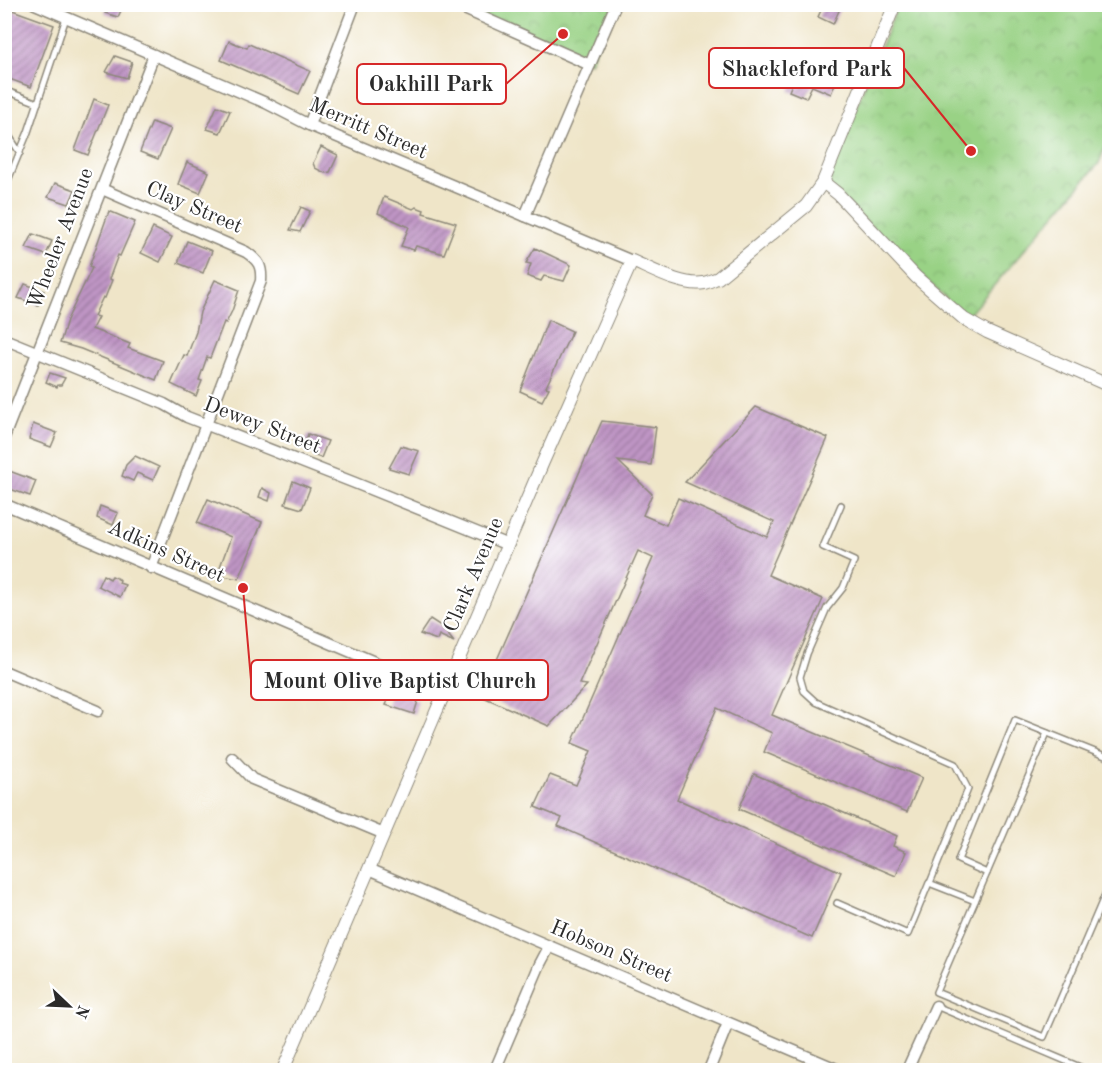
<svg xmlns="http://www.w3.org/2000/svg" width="1114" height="1075" font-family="'Old Standard TT',serif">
	<defs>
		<pattern id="park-crowns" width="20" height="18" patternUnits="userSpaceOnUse" patternTransform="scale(1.5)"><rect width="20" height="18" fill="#99d285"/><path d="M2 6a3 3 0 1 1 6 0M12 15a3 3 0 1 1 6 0" fill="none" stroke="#84b473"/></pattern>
		<pattern id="building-hatch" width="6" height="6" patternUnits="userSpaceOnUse" patternTransform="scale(1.5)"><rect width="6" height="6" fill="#bf95c5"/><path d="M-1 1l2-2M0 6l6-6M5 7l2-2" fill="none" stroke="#9b7aa0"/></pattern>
	</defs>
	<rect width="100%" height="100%" fill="#fff"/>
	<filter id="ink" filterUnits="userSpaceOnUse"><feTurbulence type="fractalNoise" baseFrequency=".0167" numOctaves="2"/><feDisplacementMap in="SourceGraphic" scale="12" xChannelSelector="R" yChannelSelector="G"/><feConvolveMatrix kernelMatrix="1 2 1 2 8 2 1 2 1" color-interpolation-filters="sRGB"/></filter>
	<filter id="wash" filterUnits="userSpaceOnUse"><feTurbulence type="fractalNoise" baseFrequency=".008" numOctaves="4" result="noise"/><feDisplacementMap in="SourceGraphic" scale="24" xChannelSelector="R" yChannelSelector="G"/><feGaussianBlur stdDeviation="1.35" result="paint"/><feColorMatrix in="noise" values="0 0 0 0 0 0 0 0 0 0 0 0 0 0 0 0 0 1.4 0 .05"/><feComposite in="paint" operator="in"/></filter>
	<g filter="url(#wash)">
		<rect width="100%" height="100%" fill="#efe5c8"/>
		<g fill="url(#park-crowns)" stroke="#627e58" stroke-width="1.5">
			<polygon points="458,5 615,5 590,63"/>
			<polygon points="898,5 1109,5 1109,138 1099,163 966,318 825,182"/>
		</g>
		<g id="blocks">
			<g fill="url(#building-hatch)">
				<polygon points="107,4 124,4 118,17 105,13"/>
				<polygon points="824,4 842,4 833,24 818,17"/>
				<polygon points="4,7 54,25 31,87 4,77"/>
				<polygon points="229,41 247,48 249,44 310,71 299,94 221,60"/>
				<polygon points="115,56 132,62 127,78 106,72"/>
				<polygon points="810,67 837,79 831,94 812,86 806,98 789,91 794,79 803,83"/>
				<polygon points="94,99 108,105 88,155 75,150"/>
				<polygon points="217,106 230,111 220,133 207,129"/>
				<polygon points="152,122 171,129 158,159 140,152"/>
				<polygon points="321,147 338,155 330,172 325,173 315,168 313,163"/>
				<polygon points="187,162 209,172 200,193 178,184"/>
				<polygon points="55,183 75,190 69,204 48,197"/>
				<polygon points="384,197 413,209 416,207 424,210 423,213 456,223 444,254 416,246 414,250 401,246 409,227 378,213"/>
				<polygon points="301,207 310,211 300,232 290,230"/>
				<polygon points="109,211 135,222 120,256 118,255 109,279 112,280 105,298 103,297 94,316 98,317 92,329 130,344 128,348 163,361 156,380 81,349 60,343 67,320 92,268 89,267"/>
				<polygon points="153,228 172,237 160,262 141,253"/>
				<polygon points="33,234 52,241 46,255 26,248"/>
				<polygon points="187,241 212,251 203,273 178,263"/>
				<polygon points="535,248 571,265 564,281 544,276 541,281 527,276 531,264 526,263"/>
				<polygon points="215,280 239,290 232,311 226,323 224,322 210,358 207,357 199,380 202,381 196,396 171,384 184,355 187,356 196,332 200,312"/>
				<polygon points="25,284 44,291 38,305 18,298"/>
				<polygon points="548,320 572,331 546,387 549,388 542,401 520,391"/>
				<polygon points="50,373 65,378 61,385 58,385 57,387 46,382"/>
				<polygon points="756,407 828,438 768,575 823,599 772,715 922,778 907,812 764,752 772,733 717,708 677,799 841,872 812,938 558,826 562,818 535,807 550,775 576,785 591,751 572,743 653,558 638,551 579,684 587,685 549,726 481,696 602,421 656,427 651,465 618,461 652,494 643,515 666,525 678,498 767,537 774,522 685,482"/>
				<polygon points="33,424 57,433 51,447 29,439"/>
				<polygon points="308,434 328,441 321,458 313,455 314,446 305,443"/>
				<polygon points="401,446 419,451 409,474 389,468"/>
				<polygon points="135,456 159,467 153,480 137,473 133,481 122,476 126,465"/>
				<polygon points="4,469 36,481 30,496 4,487"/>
				<polygon points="293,481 310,488 302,509 285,504"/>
				<polygon points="262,488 271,493 269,501 259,497"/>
				<polygon points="208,499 262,522 239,579 217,575 231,537 197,523"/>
				<polygon points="100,506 118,513 113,525 97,518"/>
				<polygon points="103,575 110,579 112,576 120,580 119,583 125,585 120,597 98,586"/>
				<polygon points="430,619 441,626 454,642 439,635 437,640 420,634"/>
				<polygon points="393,689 418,701 414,714 386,705"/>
				<polygon points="754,774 897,836 893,846 906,852 896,876 739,809"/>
			</g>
		</g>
	</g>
	<g filter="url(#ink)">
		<use href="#blocks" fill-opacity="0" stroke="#8d887a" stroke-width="1.5"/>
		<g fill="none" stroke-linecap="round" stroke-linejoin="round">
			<g stroke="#8d887a" stroke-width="8">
				<g id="service">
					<polyline points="4,90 38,103"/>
					<polyline points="4,128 20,153"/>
					<polyline points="4,190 28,132 66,18"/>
					<polyline points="841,505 823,547 854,561 843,588 827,608 807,654 800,677 804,691 816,702 955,764 968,789 930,883"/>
					<polyline points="1047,733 936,992 1044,1037 1110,883"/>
					<polyline points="987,873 958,860 1015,720 1110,758"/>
					<polyline points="837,903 908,934 929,883 975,901"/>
					<polyline points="936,1006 1087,1070"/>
				</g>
			</g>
			<g stroke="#8d887a" stroke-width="13">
				<g id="minor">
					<polyline points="35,4 266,103 309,125 632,261"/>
					<polyline points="453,4 590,65"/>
					<polyline points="309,125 355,4"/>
					<path d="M102,189L246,252C259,261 262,266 261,281L151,568"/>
					<polyline points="525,216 616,4"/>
					<polyline points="4,339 164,404 187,417 355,483 508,545"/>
					<polyline points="4,437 154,55"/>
					<polyline points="4,504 445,692"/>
					<polyline points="4,671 98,711"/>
					<polyline points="232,758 252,779 384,834"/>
					<polyline points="369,869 839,1070"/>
					<polyline points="495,1070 540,964 549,947"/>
					<polyline points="709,1070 728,1023"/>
					<polyline points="907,1070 936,1006"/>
				</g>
			</g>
			<g stroke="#8d887a" stroke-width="14">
				<g id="tertiary">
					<polyline points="823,182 838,194 916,277 964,319 987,332 1110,386"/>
					<path d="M283,1070L543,462L632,261C651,269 683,287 704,283C709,282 714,279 718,278L806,206L823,182L895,4"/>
				</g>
			</g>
			<use href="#service" stroke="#fff" stroke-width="5"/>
			<use href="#minor" stroke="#fff" stroke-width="10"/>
			<use href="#tertiary" stroke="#fff" stroke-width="12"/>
		</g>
	</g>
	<g text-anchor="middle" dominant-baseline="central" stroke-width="4.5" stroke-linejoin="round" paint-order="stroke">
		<g font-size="21" fill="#2b2b2b" stroke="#fff">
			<text transform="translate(368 129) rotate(23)">Merritt Street</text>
			<text transform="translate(194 208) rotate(23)">Clay Street</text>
			<text transform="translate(61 239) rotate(-69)">Wheeler Avenue</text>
			<text transform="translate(262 426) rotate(21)">Dewey Street</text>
			<text transform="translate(166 552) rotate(24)">Adkins Street</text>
			<text transform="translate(474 575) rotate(-67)">Clark Avenue</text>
			<text transform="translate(611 952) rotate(23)">Hobson Street</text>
		</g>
	</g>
	<path fill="none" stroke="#d62828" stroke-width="2" d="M971 151L904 68M563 34L506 84M243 588L251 680"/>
	<g fill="#d62828" stroke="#fff" stroke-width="2">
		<circle cx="971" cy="151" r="6"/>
		<circle cx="563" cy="34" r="6"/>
		<circle cx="243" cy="588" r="6"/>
	</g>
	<g fill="#fff" stroke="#d62828" stroke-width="2">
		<rect x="709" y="48" width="195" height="40" rx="6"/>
		<rect x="357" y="64" width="149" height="40" rx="6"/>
		<rect x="251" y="660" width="297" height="40" rx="6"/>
	</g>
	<g font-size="22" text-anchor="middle" font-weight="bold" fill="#2b2b2b">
		<text x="807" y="76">Shackleford Park</text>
		<text x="431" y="91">Oakhill Park</text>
		<text x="400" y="688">Mount Olive Baptist Church</text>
	</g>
	<rect width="1114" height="1075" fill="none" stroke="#fff" stroke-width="24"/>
	<g transform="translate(69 1006) rotate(113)" stroke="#ffffff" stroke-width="4.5" paint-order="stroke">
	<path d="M0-4.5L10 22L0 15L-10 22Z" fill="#2b2b2b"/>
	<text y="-9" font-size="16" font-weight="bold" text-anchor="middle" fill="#2b2b2b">N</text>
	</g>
</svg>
